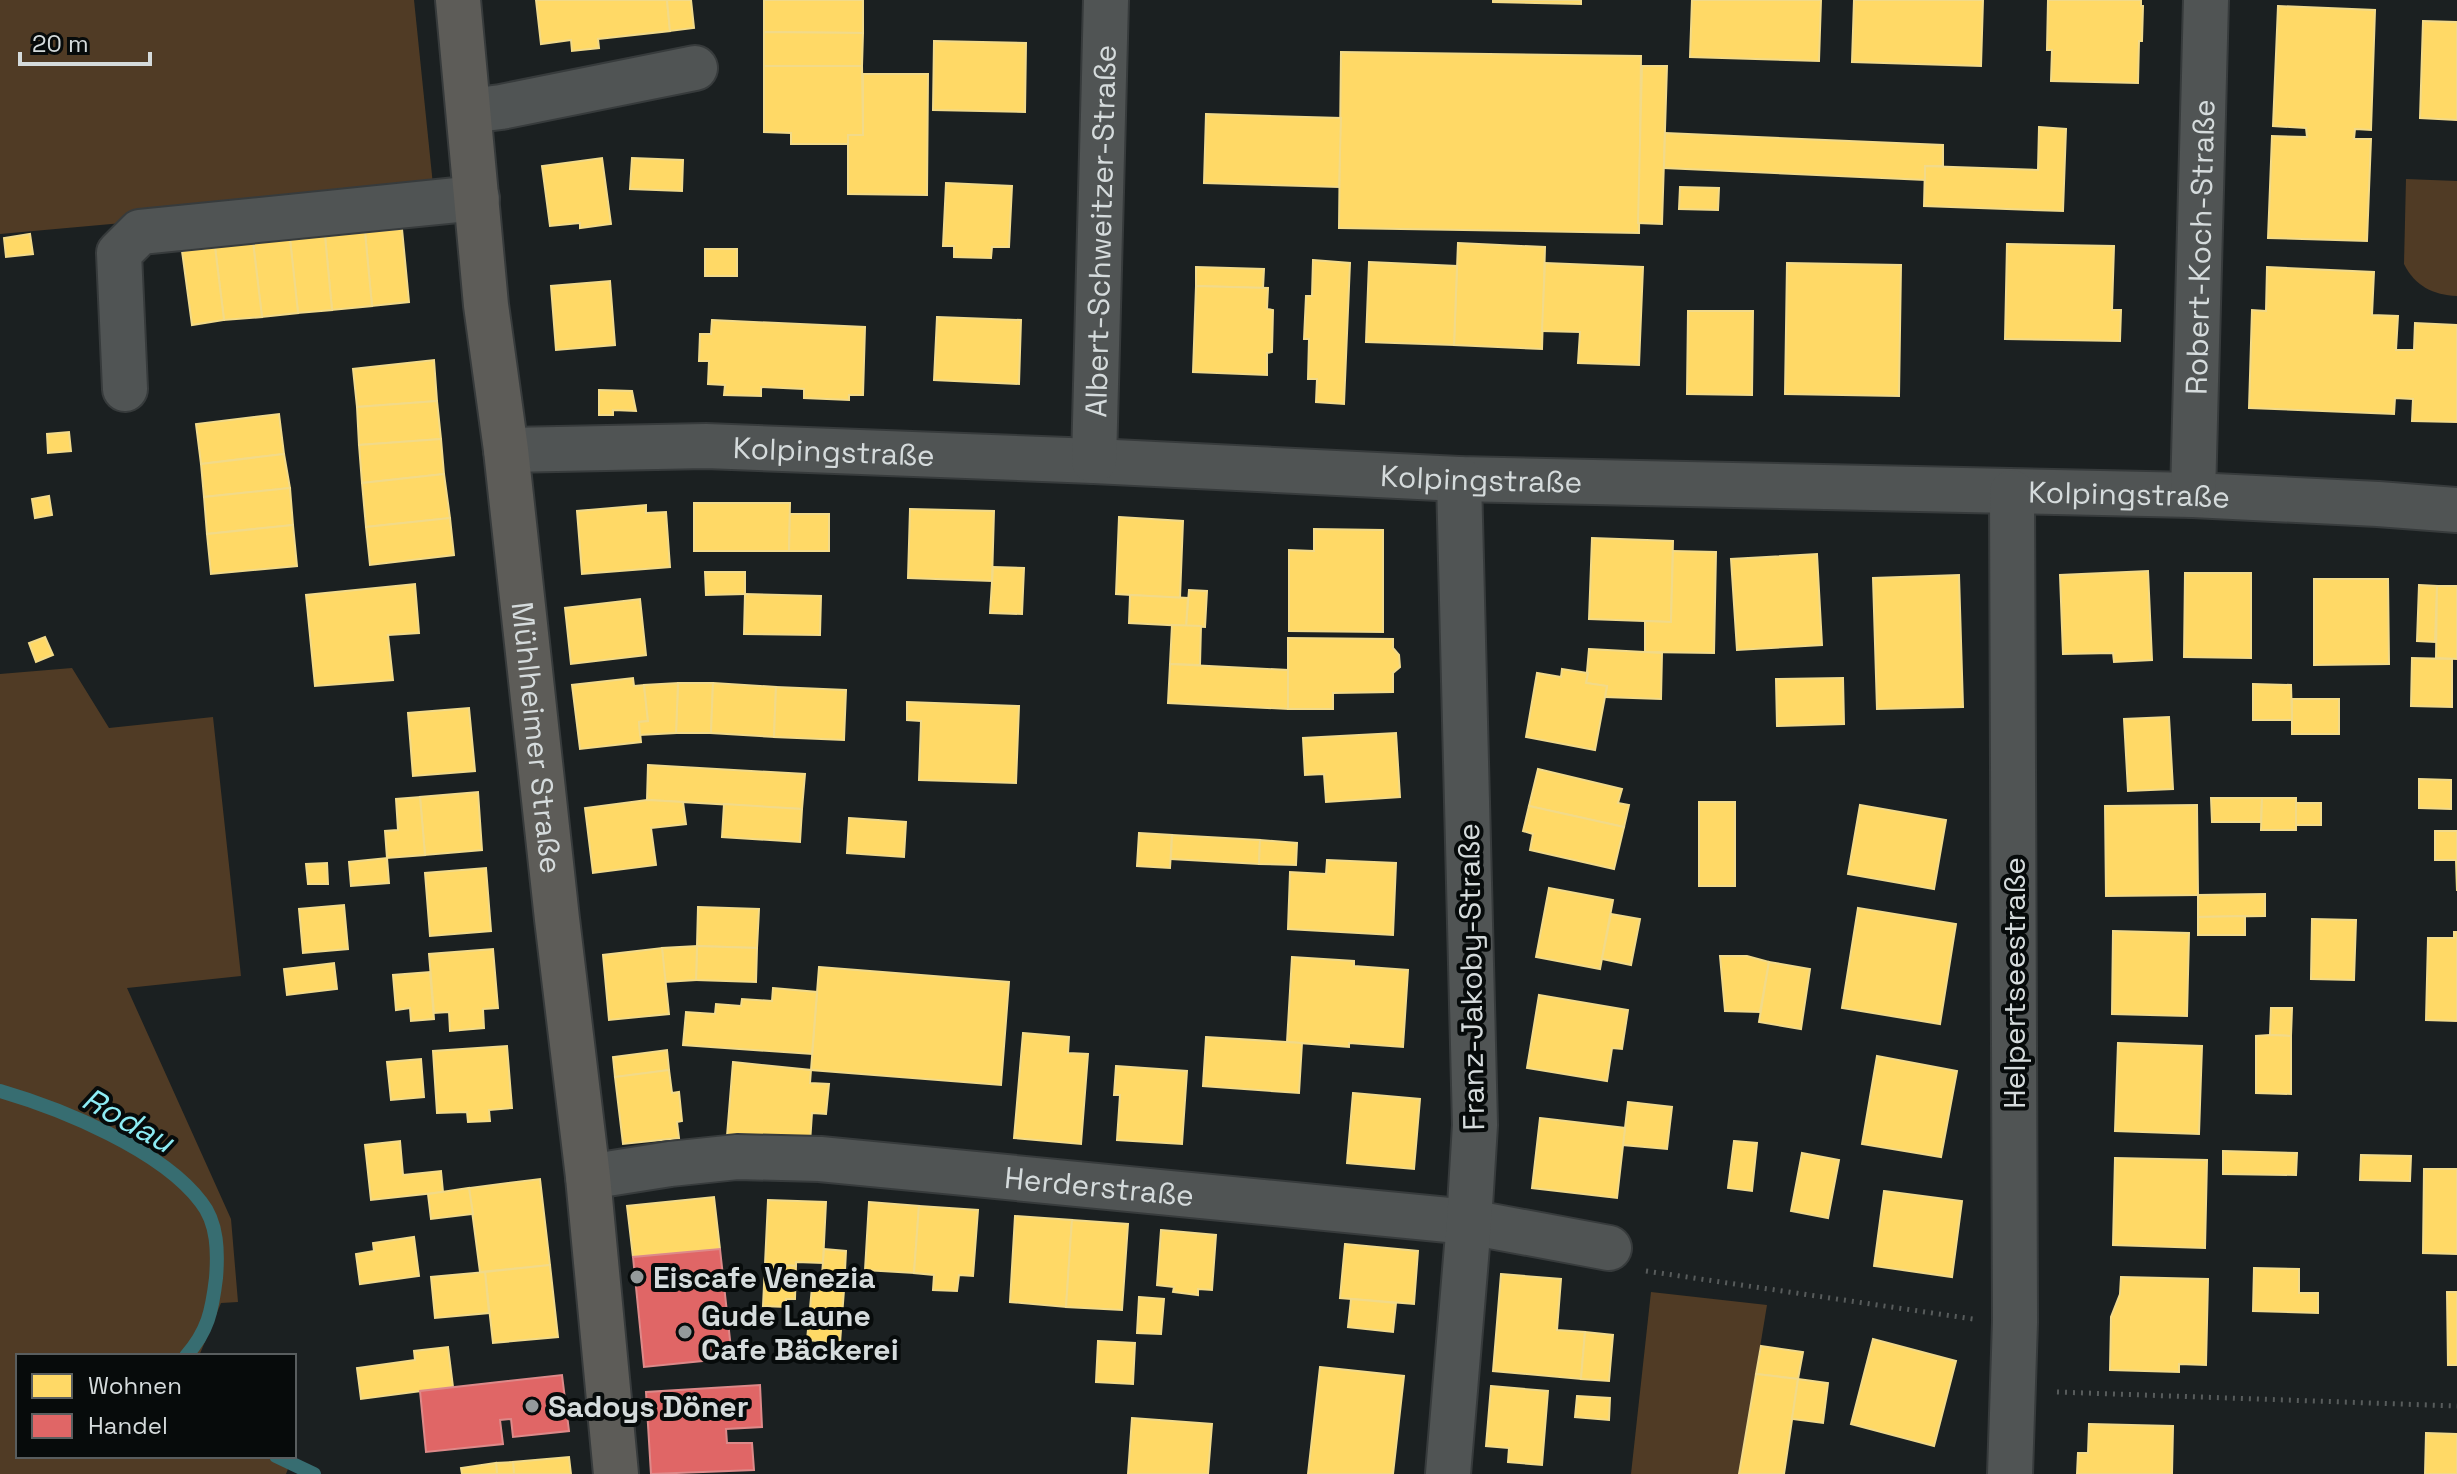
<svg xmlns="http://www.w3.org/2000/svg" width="2457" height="1474" font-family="'Space Grotesk',sans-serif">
	<rect width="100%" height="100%" fill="#1b2021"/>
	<g fill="#503b25">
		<polygon points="0,0 414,0 434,195 0,234"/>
		<path d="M2406,179L2457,181V296C2433,295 2415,286 2404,264Z"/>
		<polygon points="72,668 109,728 213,717 241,976 127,988 231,1219 238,1302 221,1303 199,1356 18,1356 18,1456 293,1456 286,1474 0,1474 0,674"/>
		<polygon points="1651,1292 1767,1305 1739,1474 1631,1474"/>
	</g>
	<g fill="#ffd966" stroke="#f2da89" stroke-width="2">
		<polygon points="536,0 667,0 670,31 598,39 599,48 572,51 571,40 541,44"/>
		<polygon points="667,0 691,0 694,28 670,31"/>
		<polygon points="764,0 863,0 863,33 764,32"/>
		<polygon points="1493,0 1581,0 1581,4 1493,2"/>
		<polygon points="1692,0 1821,0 1819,61 1690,57"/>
		<polygon points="1854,0 1983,0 1981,66 1852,62"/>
		<polygon points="2048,0 2141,0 2141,6 2143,6 2142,41 2139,41 2138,83 2051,81 2052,50 2047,50"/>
		<polygon points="2278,6 2375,10 2371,130 2355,129 2354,139 2371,139 2367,241 2268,238 2272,136 2307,137 2306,128 2273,126"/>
		<polygon points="2423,21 2457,22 2457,120 2420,118"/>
		<polygon points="764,32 863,33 862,66 764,66"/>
		<polygon points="934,41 1026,43 1025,112 933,110"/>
		<polygon points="1341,52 1641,56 1639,233 1339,228"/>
		<polygon points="764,66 862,66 863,135 848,135 848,144 791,144 791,133 764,132"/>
		<polygon points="1642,66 1667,66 1662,224 1638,223"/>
		<polygon points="863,74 928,74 927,195 848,194 848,135 863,135"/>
		<polygon points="1206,114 1341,118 1339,187 1204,183"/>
		<polygon points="2039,127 2066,129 2063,211 1924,206 1925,166 2038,170"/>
		<polygon points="1665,133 1943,145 1943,166 1925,166 1925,180 1664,168"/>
		<polygon points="602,158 611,224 580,228 580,223 550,226 542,166"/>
		<polygon points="632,158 683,160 682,191 630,189"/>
		<polygon points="946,183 1012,186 1009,247 992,247 991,258 954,257 954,246 943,246"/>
		<polygon points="1680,187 1719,188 1718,210 1679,209"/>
		<polygon points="402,229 409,302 372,306 365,232"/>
		<polygon points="365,232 372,306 332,310 325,236"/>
		<polygon points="30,234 33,254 6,257 4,238"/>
		<polygon points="325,236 332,310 298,313 290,239"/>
		<polygon points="290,239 298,313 262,317 253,242"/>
		<polygon points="253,242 262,317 224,320 215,247"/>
		<polygon points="1458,243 1545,247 1542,349 1454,345"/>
		<polygon points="2007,244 2114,246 2112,310 2121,310 2120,341 2005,339"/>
		<polygon points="215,247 224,320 192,325 182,251"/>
		<rect x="705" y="249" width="32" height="27"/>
		<polygon points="1313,260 1350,263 1344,404 1316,402 1317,379 1308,379 1309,339 1304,339 1306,296 1312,296"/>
		<polygon points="1369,262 1457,266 1454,345 1366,342"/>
		<polygon points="1545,263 1643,267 1639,365 1578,363 1580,332 1542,331"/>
		<polygon points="1787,263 1901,265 1899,396 1785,394"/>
		<polygon points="1196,267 1264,269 1263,288 1196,286"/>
		<polygon points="2267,267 2374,272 2372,315 2398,316 2396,350 2414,350 2415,323 2457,325 2457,422 2412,421 2413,399 2395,398 2394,414 2249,408 2252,310 2266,311"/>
		<polygon points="610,281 615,345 556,350 551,286"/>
		<polygon points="1196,286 1268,288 1267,309 1273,310 1272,352 1267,353 1267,375 1193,372"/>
		<polygon points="1688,311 1753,311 1752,395 1687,394"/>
		<polygon points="937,317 1021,320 1019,384 934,380"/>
		<polygon points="712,320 865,327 863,395 849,395 849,400 804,398 804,389 761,387 761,396 724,395 725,385 708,384 709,361 699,361 700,334 711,334"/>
		<polygon points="434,360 437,401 357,407 353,369"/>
		<polygon points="599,390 632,391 636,411 613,410 613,415 599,415"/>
		<polygon points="437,401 441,439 359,445 357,407"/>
		<polygon points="279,414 284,454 201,464 196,424"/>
		<polygon points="69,432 71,451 48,453 47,434"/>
		<polygon points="441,439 444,474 362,483 359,445"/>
		<polygon points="284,454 290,488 204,497 201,464"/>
		<polygon points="444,474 450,518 366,527 362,483"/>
		<polygon points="290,488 293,525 207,534 204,497"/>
		<polygon points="49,496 52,515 35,518 32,499"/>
		<polygon points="694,503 790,503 789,551 694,551"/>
		<polygon points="646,505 646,513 666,512 670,567 582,574 577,511"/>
		<polygon points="910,509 994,511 992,581 908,578"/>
		<polygon points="790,514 829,514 829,551 789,551"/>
		<polygon points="1119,517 1183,521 1180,598 1116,594"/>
		<polygon points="450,518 454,555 370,565 366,527"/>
		<polygon points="293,525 297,566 211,574 207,534"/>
		<polygon points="1314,529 1383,530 1383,632 1289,631 1289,550 1314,551"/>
		<polygon points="1592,538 1673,541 1671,622 1589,619"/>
		<polygon points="1673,551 1716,552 1714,653 1645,652 1645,621 1671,622"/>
		<polygon points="1817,554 1822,645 1737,650 1731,559"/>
		<polygon points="993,567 1024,568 1022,614 990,613"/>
		<polygon points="2148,571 2152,660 2114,662 2113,653 2063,654 2060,575"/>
		<polygon points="705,572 745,572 745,594 706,595"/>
		<polygon points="2185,573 2251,573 2251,658 2184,657"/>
		<polygon points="1959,575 1963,707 1877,709 1873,578"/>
		<polygon points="2314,579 2388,579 2389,664 2314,665"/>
		<polygon points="415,584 419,633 388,635 393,680 315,686 306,595"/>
		<polygon points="2419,585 2437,586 2435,642 2417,641"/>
		<polygon points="2437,586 2457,586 2457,659 2436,658"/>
		<polygon points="1189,590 1207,591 1205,627 1186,626"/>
		<polygon points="745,594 821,596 820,635 744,634"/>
		<polygon points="1130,595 1188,598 1186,626 1129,623"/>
		<polygon points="640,599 646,655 571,664 565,608"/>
		<polygon points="1172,625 1201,626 1200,665 1170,664"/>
		<polygon points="45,637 53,655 36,662 29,643"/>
		<polygon points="1288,638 1393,639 1393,648 1399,655 1400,667 1393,673 1393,692 1333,693 1333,709 1288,709"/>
		<polygon points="1589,649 1662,653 1661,699 1605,697 1607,686 1586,683"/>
		<polygon points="2412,658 2452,659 2452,707 2411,706"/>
		<polygon points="1170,664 1288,670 1288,709 1168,703"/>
		<polygon points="1562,669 1588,673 1586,683 1607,686 1595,750 1526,737 1537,673 1561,677"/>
		<polygon points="633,678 634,686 644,685 648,721 639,722 641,742 580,749 572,685"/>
		<polygon points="1843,678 1844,724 1777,726 1776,679"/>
		<polygon points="678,683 713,683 711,733 676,733"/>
		<polygon points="678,683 676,733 640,735 639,722 648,721 644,685"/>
		<polygon points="713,683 776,687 774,737 711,733"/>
		<polygon points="2253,684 2291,685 2292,720 2253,720"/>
		<polygon points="776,687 846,690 844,740 774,737"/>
		<rect x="2292" y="699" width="47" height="35"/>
		<polygon points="907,702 1019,706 1016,783 919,780 921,721 907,720"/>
		<polygon points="469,708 475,771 413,776 408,713"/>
		<polygon points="2169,717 2173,789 2128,791 2124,719"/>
		<polygon points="1396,733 1400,797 1326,802 1324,774 1305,775 1303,738"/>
		<polygon points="648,765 805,774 802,809 647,800"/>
		<polygon points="1538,769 1622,789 1618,803 1629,805 1624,827 1529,806"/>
		<polygon points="2419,779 2451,780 2451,809 2419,808"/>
		<polygon points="478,792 482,850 425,855 420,797"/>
		<polygon points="420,797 425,855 387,858 385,831 398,830 396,799"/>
		<polygon points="2211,798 2262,798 2261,822 2212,822"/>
		<polygon points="2262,798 2296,798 2296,830 2261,830"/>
		<polygon points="647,800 683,802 686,824 651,828 656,865 593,873 585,808"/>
		<rect x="1699" y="802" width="36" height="84"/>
		<rect x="2296" y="803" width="25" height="22"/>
		<polygon points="724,804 802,809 800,842 722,837"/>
		<polygon points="1860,805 1946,820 1934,889 1848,874"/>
		<polygon points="2197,805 2198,895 2106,896 2105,806"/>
		<polygon points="1529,806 1624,827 1614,869 1530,850 1533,834 1523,831"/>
		<polygon points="849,818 906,822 904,857 847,853"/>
		<polygon points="2435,831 2457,831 2457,891 2456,860 2435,860"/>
		<polygon points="1139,833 1172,835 1170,868 1137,866"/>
		<polygon points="1172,835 1260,840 1259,864 1171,859"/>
		<polygon points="1260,840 1297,843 1296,865 1259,864"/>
		<polygon points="387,858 389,883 351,886 349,862"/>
		<polygon points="1327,860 1396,863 1393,935 1288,929 1290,872 1326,874"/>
		<polygon points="327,863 328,884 308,884 306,864"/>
		<polygon points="486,868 491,931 430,936 425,873"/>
		<polygon points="1549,888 1613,900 1600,969 1536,957"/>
		<polygon points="2265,894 2265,916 2198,917 2198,895"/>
		<polygon points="344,905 348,949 303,953 299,909"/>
		<polygon points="698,907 759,909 757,948 697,946"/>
		<polygon points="1858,908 1956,924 1940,1024 1842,1008"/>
		<polygon points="1611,914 1640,919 1631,965 1602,959"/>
		<polygon points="2245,916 2245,935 2198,935 2198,917"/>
		<polygon points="2312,919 2356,920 2354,980 2311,979"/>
		<polygon points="2113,931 2189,933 2187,1016 2112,1014"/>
		<polygon points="2454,932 2457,932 2457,1021 2426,1020 2428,938 2454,938"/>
		<polygon points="697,946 757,948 756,982 696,980"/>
		<polygon points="697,946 696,980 665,982 662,948"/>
		<polygon points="662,948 669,1014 609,1020 603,955"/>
		<polygon points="493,949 498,1008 483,1009 484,1028 450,1031 449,1012 434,1013 429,954"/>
		<polygon points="1720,956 1747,956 1769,962 1760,1012 1725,1011"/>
		<polygon points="1292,957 1354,961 1354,966 1408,970 1403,1047 1349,1043 1349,1047 1287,1042"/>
		<polygon points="1769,962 1810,969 1801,1029 1759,1022"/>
		<polygon points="334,963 337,989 287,995 284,969"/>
		<polygon points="819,967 1009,982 1001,1085 811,1070"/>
		<polygon points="430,972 434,1019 411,1021 410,1008 396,1010 393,975"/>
		<polygon points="773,988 817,992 812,1054 683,1045 686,1012 715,1014 716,1004 741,1006 742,999 772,1001"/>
		<polygon points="1539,995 1628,1010 1622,1049 1612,1048 1607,1081 1527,1068"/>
		<polygon points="2271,1008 2292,1008 2291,1036 2270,1035"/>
		<polygon points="1023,1033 1069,1037 1068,1053 1088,1054 1081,1144 1014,1138"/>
		<polygon points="2270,1035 2291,1036 2291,1094 2256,1093 2256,1036"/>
		<polygon points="1206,1037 1302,1043 1299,1093 1203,1086"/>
		<polygon points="2118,1043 2202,1046 2199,1134 2115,1131"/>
		<polygon points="507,1046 512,1108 489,1110 490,1121 468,1122 467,1112 437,1113 433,1051"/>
		<polygon points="667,1050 669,1070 615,1077 613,1057"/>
		<polygon points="1877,1056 1957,1071 1941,1157 1862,1144"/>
		<polygon points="421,1059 424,1097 391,1100 387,1062"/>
		<polygon points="733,1062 811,1070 810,1083 829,1084 826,1114 812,1113 810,1143 727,1136"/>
		<polygon points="1116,1066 1187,1071 1182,1144 1117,1140 1120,1095 1114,1095"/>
		<polygon points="669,1070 672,1093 679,1092 682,1121 677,1122 679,1138 623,1144 615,1077"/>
		<polygon points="1353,1093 1420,1099 1414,1169 1347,1163"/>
		<polygon points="1628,1102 1672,1107 1667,1149 1623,1145"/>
		<polygon points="1540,1118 1625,1128 1617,1198 1532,1188"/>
		<polygon points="400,1141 403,1175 441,1171 443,1192 371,1200 365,1145"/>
		<polygon points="1734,1141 1757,1143 1752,1191 1728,1188"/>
		<polygon points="2223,1151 2297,1153 2296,1175 2223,1174"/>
		<polygon points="1802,1153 1839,1160 1828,1218 1791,1211"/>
		<polygon points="2361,1155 2411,1156 2410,1181 2360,1180"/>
		<polygon points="2115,1158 2207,1160 2205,1248 2113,1245"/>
		<polygon points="2424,1169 2457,1169 2457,1254 2423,1253"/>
		<polygon points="540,1179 550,1265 480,1272 469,1188"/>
		<polygon points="469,1188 473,1214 431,1219 428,1194"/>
		<polygon points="1884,1191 1962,1201 1952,1277 1874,1266"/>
		<polygon points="714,1197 720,1249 633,1257 627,1206"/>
		<polygon points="768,1200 826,1202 823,1263 796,1262 796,1266 765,1264"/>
		<polygon points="869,1202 919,1206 914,1273 865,1270"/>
		<polygon points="919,1206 978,1210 973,1276 959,1275 957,1291 933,1290 934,1275 914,1273"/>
		<polygon points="1015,1216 1072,1220 1066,1307 1010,1302"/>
		<polygon points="1072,1220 1128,1224 1122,1310 1066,1307"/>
		<polygon points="1161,1230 1216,1235 1212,1290 1198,1289 1198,1295 1173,1292 1174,1287 1157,1285"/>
		<polygon points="414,1237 419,1276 360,1284 356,1254 374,1251 373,1243"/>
		<polygon points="1345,1244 1418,1251 1414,1304 1340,1298"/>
		<polygon points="824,1249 846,1251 844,1290 821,1288"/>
		<polygon points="765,1264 796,1266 795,1299 786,1299 786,1307 763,1306"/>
		<polygon points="550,1265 558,1337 493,1343 485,1272"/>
		<polygon points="2254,1268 2299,1269 2299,1293 2318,1293 2318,1313 2253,1311"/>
		<polygon points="485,1272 489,1313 435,1318 431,1277"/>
		<polygon points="1501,1274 1561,1279 1557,1330 1585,1332 1581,1379 1493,1371"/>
		<polygon points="2121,1277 2208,1279 2206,1365 2179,1364 2179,1372 2110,1370 2111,1317 2120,1294"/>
		<polygon points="812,1287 844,1290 840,1343 807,1340"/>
		<polygon points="2447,1292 2457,1292 2457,1365 2448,1365"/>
		<polygon points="1139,1297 1164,1299 1161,1334 1137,1333"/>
		<polygon points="1351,1299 1396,1303 1393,1332 1348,1327"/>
		<polygon points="1585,1332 1613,1335 1609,1381 1581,1379"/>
		<polygon points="1873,1339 1956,1361 1934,1446 1851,1424"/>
		<polygon points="1098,1341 1135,1343 1133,1384 1096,1382"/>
		<polygon points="1761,1346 1803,1352 1798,1379 1756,1374"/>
		<polygon points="448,1347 453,1387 361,1399 357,1368 415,1360 414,1351"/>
		<polygon points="1320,1367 1404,1376 1393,1474 1308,1474"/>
		<polygon points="1756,1374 1798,1379 1784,1474 1739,1474"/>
		<polygon points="1798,1379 1828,1383 1823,1423 1792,1419"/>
		<polygon points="1491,1386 1548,1391 1542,1465 1508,1462 1509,1448 1486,1446"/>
		<polygon points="1577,1396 1610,1398 1609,1420 1575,1417"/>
		<polygon points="1132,1418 1212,1424 1208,1474 1128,1474"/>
		<polygon points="2089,1424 2173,1426 2172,1474 2077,1474 2078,1453 2088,1453"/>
		<polygon points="2426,1433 2457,1434 2457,1474 2425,1474"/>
		<polygon points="569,1457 571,1474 514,1474 513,1462"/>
		<polygon points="513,1462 514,1474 497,1474 496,1463"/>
		<polygon points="496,1463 497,1474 462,1474 461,1468"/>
	</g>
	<g fill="#e06666" stroke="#dd8989" stroke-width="2">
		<polygon points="720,1249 732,1358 644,1367 633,1257"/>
		<polygon points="562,1375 569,1431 513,1437 511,1419 500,1420 503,1444 426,1452 420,1391"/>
		<polygon points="760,1385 762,1427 726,1429 727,1443 752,1443 754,1470 651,1474 646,1392"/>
	</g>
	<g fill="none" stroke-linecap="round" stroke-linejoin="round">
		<g stroke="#376d71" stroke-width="14">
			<path d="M0,1091C62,1109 162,1150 201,1202C218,1223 218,1253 216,1278C212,1311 208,1331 186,1356"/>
			<polyline points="276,1456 314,1474"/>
		</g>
		<g stroke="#373b3c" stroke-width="48">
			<g id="minor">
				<polyline points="469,111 501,107 695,68"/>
				<polyline points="125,389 119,253 140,232 477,198"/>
				<path id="s1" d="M506,450L706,446L1094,461L1459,479L2193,495L2378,504L2457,510"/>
				<path id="s2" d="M1094,461L1106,0"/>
				<path id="s3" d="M2193,495L2206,0"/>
				<path id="s4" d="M588,1177L670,1164L737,1157L820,1159L1469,1222L1609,1248"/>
				<polyline points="1448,1474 1469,1222 1475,1125 1459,479"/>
				<polyline points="2010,1474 2015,1322 2012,492"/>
			</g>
		</g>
		<g stroke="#373b3c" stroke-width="48">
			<g id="major">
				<path id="s5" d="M458,0L486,305L506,450L557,919L588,1177L616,1474"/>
			</g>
		</g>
		<g stroke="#585c5c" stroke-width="5" stroke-dasharray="2 6" stroke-linecap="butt">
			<polyline points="1646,1271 1973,1319"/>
			<polyline points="2057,1392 2457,1406"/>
		</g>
		<use href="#minor" stroke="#505454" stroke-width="44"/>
		<use href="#major" stroke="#5d5c58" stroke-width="44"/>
	</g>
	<g fill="#949a9b" stroke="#070b0b" stroke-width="3">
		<circle cx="637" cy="1277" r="8"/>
		<circle cx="685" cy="1332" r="8"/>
		<circle cx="532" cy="1406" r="8"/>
	</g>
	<g text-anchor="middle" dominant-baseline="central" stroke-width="8" stroke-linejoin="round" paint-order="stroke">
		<g font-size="30" fill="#d5dbdc" stroke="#070b0b">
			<text stroke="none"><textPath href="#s2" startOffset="230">Albert-Schweitzer-Straße</textPath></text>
			<text stroke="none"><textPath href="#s3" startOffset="248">Robert-Koch-Straße</textPath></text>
			<text stroke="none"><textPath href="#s1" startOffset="328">Kolpingstraße</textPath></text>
			<text stroke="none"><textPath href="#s1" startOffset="976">Kolpingstraße</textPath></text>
			<text stroke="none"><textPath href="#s1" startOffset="1624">Kolpingstraße</textPath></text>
			<text stroke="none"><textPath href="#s5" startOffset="742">Mühlheimer Straße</textPath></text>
			<text transform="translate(1471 977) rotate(-91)">Franz-Jakoby-Straße</text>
			<text transform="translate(2014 983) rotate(-90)">Helpertseestraße</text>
			<text stroke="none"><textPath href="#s4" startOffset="514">Herderstraße</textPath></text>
		</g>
		<g font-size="30" font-weight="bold" fill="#d5dbdc" stroke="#070b0b" text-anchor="start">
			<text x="653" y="1277">Eiscafe Venezia</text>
			<text x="701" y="1315">Gude Laune<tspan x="701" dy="34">Cafe Bäckerei</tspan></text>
			<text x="548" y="1406">Sadoys Döner</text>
		</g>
		<g font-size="32" font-style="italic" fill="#8decf4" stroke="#070b0b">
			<text transform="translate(128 1120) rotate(29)">Rodau</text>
		</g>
	</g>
	<rect x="16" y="1354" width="280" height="104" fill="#070b0b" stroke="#595e5f" stroke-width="2"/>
	<rect x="32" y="1374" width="40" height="24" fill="#ffd966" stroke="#595e5f" stroke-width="2"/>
	<text x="88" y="1394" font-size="24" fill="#d5dbdc">Wohnen</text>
	<rect x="32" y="1414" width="40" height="24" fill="#e06666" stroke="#595e5f" stroke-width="2"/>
	<text x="88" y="1434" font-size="24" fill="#d5dbdc">Handel</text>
	<path d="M20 52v12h130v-12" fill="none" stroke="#d5dbdc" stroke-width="4"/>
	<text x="32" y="52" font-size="24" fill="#d5dbdc" stroke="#070b0b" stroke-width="6" paint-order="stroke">20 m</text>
</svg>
